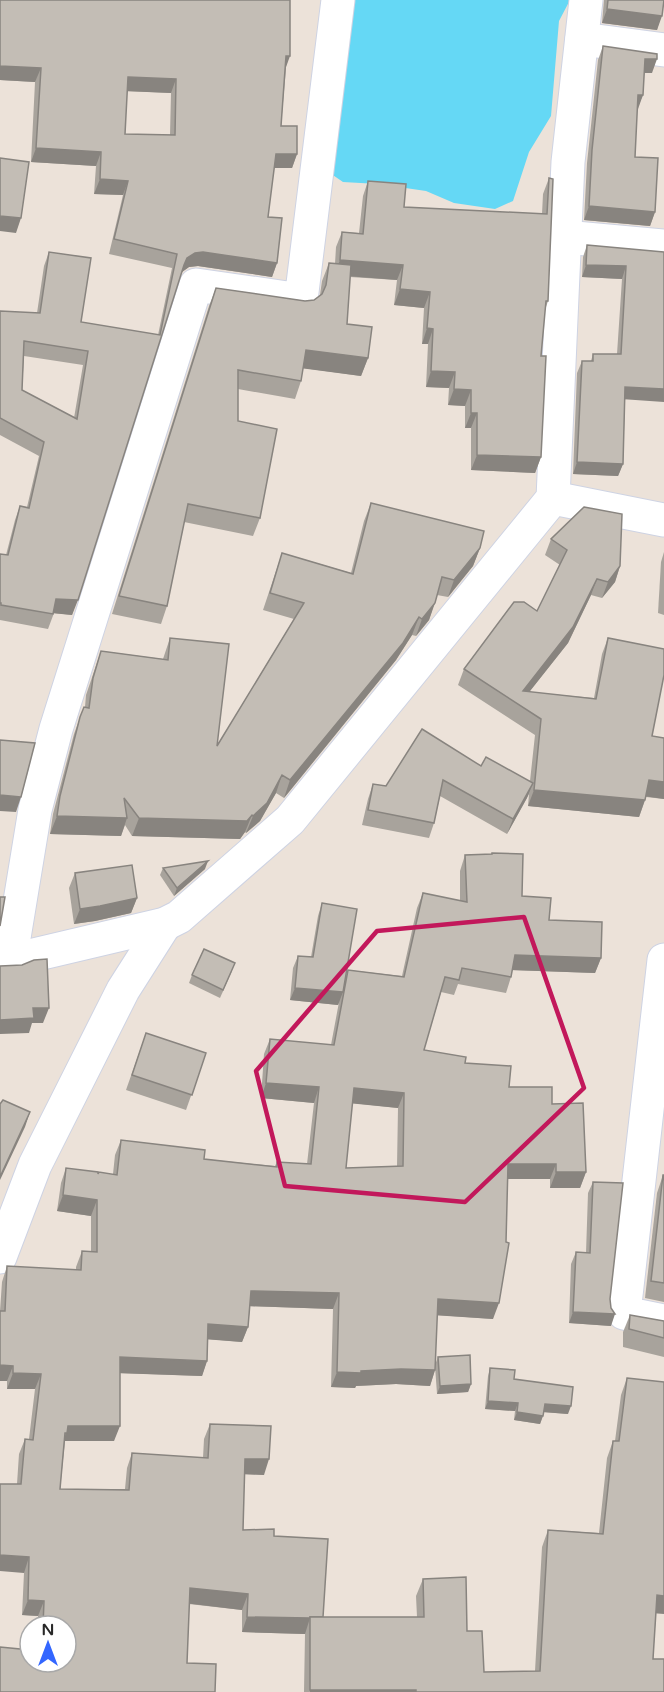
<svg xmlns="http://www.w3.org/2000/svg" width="664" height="1692" font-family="'Varela Round',sans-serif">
	<rect width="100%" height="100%" fill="#ece2d9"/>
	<polygon fill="#65d8f5" points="340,0 570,0 559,21 551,116 529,152 513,201 495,209 454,203 426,191 378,184 343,182 324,169"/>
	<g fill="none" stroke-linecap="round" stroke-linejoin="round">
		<g stroke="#ced3e3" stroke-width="35">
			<g id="minor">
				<polyline points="582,39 664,50"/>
				<polyline points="564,237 664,246"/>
				<polyline points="553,498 664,520"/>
				<polyline points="664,960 624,1313 664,1321"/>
				<polyline points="10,962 35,810 56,729 196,285 301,300 338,0"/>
				<polyline points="0,963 165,924 179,917 290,820 553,498 568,162 586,0"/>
				<polyline points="0,1257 35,1165 123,990 165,924"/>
			</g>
		</g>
		<use href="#minor" stroke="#fff" stroke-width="33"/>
	</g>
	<g fill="#a8a39c" fill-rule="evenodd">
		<path d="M0,0L286,68L281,126L297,154L292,168H274L268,217L277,263L272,277L198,266L189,267L182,272L180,276L72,615L54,613L48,629L0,620V554L6,555L15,520L20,506L27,507L39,456L0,435V311L37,313L44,266L49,252L81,322L158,335L172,268L109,254L123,195L94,194L96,166L31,162L35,82L0,80ZM127,91L171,93L170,135L125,134ZM24,356L83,365L74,418L22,390Z"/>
		<polygon points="604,0 664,0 657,30 602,23"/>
		<polygon points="603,46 652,73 644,73 643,95 637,108 635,157 655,212 650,226 584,220 587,163 598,60"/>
		<polygon points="549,178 548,301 545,310 541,356 541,457 535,473 471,470 471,428 465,428 465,406 448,405 449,388 426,387 428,344 422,344 424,308 394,305 397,280 350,277 347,324 368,358 361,376 303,368 301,381 295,399 238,389 238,421 260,518 253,536 184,522 167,606 161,624 112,614 209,306 216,288 305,301 314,300 320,295 322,281 329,263 335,264 336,247 342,232 359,233 363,196 368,181 404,207 542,214 543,194"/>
		<polygon points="587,245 664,252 625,400 623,464 618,476 573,474 577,373 582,361 591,361 593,354 617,354 622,279 582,277 583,257"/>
		<polygon points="371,503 480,548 473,566 448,597 437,595 429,620 416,636 412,635 396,660 284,798 276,793 260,821 246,833 245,832 240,839 132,836 125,825 121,836 50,834 53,814 74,734 84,707 85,707 86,695 101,651 163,659 170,638 217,746 294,619 263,610 282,553 351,573 364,521"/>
		<polygon points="551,539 620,566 615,582 602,598 591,595 568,643 529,692 594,698 602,654 608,638 652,736 664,738 664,799 646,797 639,817 528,806 529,794 507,834 440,796 434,823 429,838 362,825 368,799 373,784 386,786 481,766 530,781 535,735 458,685 464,669 537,611 560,565 545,555"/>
		<polygon points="664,552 664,615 658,613 661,562"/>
		<path d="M492,853L522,896L549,920L601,958L595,973L512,970L511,977L506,993L458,984L454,995L441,992L424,1050L465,1063L509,1087L552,1104L586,1172L580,1188H550V1179H508L493,1319L437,1315L435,1365L438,1357L471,1384L468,1392L437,1394L435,1366V1370L430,1386L396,1384L356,1386L355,1388L331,1387L333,1309L250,1306L248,1327L242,1342L208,1339L207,1361L202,1376L120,1373L114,1441H65L60,1489H125L127,1468L132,1453L203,1458L204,1439L210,1424L264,1475L244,1474L243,1530L274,1536L323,1617H417L416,1596L423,1579L467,1631L484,1672L535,1671L542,1547L548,1530L599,1533L607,1458L613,1441H615L621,1395L627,1378L656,1613L653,1659L664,1692H304L305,1634L242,1632V1610L189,1604L187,1663L66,1662V1626H38V1616L22,1615L24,1573L17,1484L19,1454L25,1439H29L35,1389H7V1381L0,1311L2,1282L7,1266L76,1270V1267L82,1251H91V1216L57,1211L61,1183L66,1168L98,1174H113L115,1155L121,1140L204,1159L275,1166L277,1162L307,1164L314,1103L261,1098L264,1054L270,1039L331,1045L339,1002L338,1005L290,1000L293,968L298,956L311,957L318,916L322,903L345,977L348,970L402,976L417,908L423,893L460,901V871L465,855L491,854ZM352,1103L398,1108L397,1166L346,1168Z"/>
		<polygon points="163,868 205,869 174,896 160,875"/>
		<polygon points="75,873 137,898 131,913 95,921 74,924 69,888"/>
		<polygon points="232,971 220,998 189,983 192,975"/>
		<polygon points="146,1033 206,1053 186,1110 126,1090"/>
		<polygon points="663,1175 664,1175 664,1302 645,1298 657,1193"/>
		<polygon points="593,1182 610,1299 611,1326 569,1323 571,1264 576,1252 586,1253 588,1193"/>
		<polygon points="630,1315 664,1321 664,1357 623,1347 623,1332"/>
		<polygon points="490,1368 514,1379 568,1414 544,1412 540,1424 514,1420 515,1411 485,1409 488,1376"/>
	</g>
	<g fill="#88847f">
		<polygon points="607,9 662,16 657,30 602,23"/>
		<polygon points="286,56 290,56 285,70"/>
		<polygon points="645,59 657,59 652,73 640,73"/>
		<polygon points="0,66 41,68 35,82 0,80"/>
		<polygon points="128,77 176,79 171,93 123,91"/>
		<polygon points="638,95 643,95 638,109 633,108"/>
		<polygon points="36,148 101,152 96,166 31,162"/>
		<polygon points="276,154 297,154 292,168 271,168"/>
		<polygon points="100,179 128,181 123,195 94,194"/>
		<polygon points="589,206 655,212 650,226 584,220"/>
		<polygon points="0,216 21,218 16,233 0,231"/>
		<polygon points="203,252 277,263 272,277 198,266 189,267 182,272 178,279 187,258 195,253"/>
		<polygon points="340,260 403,265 397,280 334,275"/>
		<polygon points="586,265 626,266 622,279 582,277"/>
		<polygon points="400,289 430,292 424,308 394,305"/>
		<polygon points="427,328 433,329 428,344 422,344"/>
		<polygon points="306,350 368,358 361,376 300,368"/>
		<polygon points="431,371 455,372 449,388 426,387"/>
		<polygon points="625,387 664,389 664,402 621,399"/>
		<polygon points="454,389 471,390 465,406 448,405"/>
		<polygon points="471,413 477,413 471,428 465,428"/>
		<polygon points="477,455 541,457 535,473 471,470"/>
		<polygon points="577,462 623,464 618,476 573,474"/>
		<polygon points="480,548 473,566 448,597 454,580"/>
		<polygon points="620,566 615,582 602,598 608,582"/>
		<polygon points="597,579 591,595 568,643 519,705 523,691"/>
		<polygon points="56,599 78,600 72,615 51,613"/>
		<polygon points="435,603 429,620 416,636 422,619"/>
		<polygon points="419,617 412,635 396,660 284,798 290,780"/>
		<polygon points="282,775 276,793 260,821 246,833 253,816"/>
		<polygon points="649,780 664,782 664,799 643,796"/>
		<polygon points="533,783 527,798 507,834 513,819"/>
		<polygon points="534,790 645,800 639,817 528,806"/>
		<polygon points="0,795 21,797 16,812 0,811"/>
		<polygon points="252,815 245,832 240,839 132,836 139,818"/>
		<polygon points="57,816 127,818 121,836 50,834"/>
		<polygon points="208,861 205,869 174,896 177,888"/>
		<polygon points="137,898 131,913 95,921 74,924 80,909"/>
		<polygon points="515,955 601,958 595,973 510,970"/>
		<polygon points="295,988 343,992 338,1005 290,1000"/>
		<polygon points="33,1008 49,1008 43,1023 32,1023 29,1033 0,1034 0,1020"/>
		<polygon points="266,1083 319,1087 314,1103 261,1098"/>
		<polygon points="354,1088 404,1093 398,1108 348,1103"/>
		<polygon points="30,1112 25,1127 0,1180 0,1177"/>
		<polygon points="508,1164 556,1164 550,1179 503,1179"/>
		<polygon points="556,1172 586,1172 580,1188 550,1188"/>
		<polygon points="63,1195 97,1200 91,1216 57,1211"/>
		<polygon points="251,1291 339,1293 333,1309 245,1306"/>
		<polygon points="438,1299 499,1303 493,1319 432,1315"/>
		<polygon points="573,1312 615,1314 611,1326 569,1323"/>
		<polygon points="208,1324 248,1327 242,1342 203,1339"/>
		<polygon points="120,1357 207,1361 202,1376 114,1373"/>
		<polygon points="0,1365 13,1366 7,1381 0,1381"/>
		<polygon points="401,1369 435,1370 430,1386 396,1384 356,1386 355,1388 331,1387 337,1372"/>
		<polygon points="13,1373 41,1374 35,1389 7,1389"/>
		<polygon points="471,1384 468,1392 437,1394 440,1386"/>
		<polygon points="488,1401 518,1403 515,1411 485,1409"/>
		<polygon points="545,1404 571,1406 568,1414 542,1412"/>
		<polygon points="517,1412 543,1416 540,1424 514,1420"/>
		<polygon points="68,1426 120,1426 114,1441 64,1441 61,1449"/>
		<polygon points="245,1459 269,1459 264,1475 239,1474"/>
		<polygon points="0,1555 29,1557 24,1573 0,1571"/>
		<polygon points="190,1588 248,1594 242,1610 184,1603"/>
		<polygon points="657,1595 664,1596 664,1614 651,1613"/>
		<polygon points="28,1600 44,1601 38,1616 22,1615"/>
		<polygon points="247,1617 310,1618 305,1634 242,1632"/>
		<rect x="310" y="1690" width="106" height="2"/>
	</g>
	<g fill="#c3bdb5" stroke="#88847f" stroke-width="1.5" fill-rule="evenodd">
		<path d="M0,0H290V56H286L281,126H297V154H276L268,217L282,218L277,263L203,252L195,253L187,258L184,265L78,600L56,599L53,614L1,605V603H0V554L8,555L20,506L29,508L44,442L0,418V311L40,313L49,252L91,258L81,322L160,335L177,254L114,239L128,181L100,179L101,152L36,148L41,68L0,66ZM128,77L176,79L175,135L125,134ZM24,341L88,351L77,419L22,390Z"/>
		<polygon points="608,0 664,0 662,16 607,9"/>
		<polygon points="603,46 657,54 657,59 645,59 643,95 638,95 635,157 658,158 655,212 589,206 592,150"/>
		<polygon points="0,158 29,162 21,218 0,216"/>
		<polygon points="549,178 553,179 548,301 546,301 541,356 546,356 541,457 477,455 477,413 471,413 471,390 454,389 455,372 431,371 433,329 427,328 430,292 400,289 403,265 340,260 342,232 363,234 368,181 406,184 404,207 547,214"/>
		<polygon points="587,245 664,252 664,389 625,387 623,464 577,462 582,361 593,361 593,354 621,354 626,266 586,265"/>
		<polygon points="329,263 351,265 347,324 372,327 368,358 306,350 301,381 238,370 238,421 277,429 260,518 188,504 167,606 119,596 216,288 305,301 314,300 322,294 326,285"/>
		<polygon points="371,503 484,531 480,548 454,580 442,577 435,603 422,619 419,617 403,643 290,780 282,775 267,803 253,816 252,815 247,821 139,818 124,798 127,818 57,816 60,796 80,717 84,707 89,708 93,678 101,651 168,660 170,638 229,644 217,746 304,603 270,593 282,553 353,574"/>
		<polygon points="584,507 622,514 620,566 608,582 597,579 573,627 523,691 596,699 608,638 664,649 664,675 652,736 664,738 664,782 649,780 645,800 534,790 541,719 464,669 514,602 524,602 537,611 567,550 551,539"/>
		<polygon points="422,729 481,766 486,757 533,783 513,819 443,780 434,823 368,810 373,784 386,786"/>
		<polygon points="0,740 35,743 21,797 0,795"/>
		<path d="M492,853L523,854L522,896L551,898L549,920L602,922L601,958L515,955L511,977L462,968L459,980L445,977L424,1050L466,1057L465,1063L511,1066L509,1087H552V1104L583,1103L586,1172H556V1164H508L506,1242L509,1243L499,1303L438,1299L435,1370L401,1369L361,1371V1373L337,1372L339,1293L251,1291L248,1327L208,1324L207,1361L120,1357V1426H68L67,1433H65L60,1489L129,1490L132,1453L208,1458L210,1424L271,1426L269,1459H245L243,1530L274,1529V1536L328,1539L323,1617H310V1618L247,1617L248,1594L190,1588L187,1663L216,1664L215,1692H0V1647L30,1650V1662H66V1626H43L44,1601L28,1600L29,1557L0,1555V1484H21L25,1439L33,1440L41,1374L13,1373V1366L0,1365V1311H5L7,1266L81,1270L82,1251L97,1252V1200L63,1195L66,1168L98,1172V1174L99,1172L117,1175L121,1140L205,1150L204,1159L277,1167V1162L311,1164L319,1087L266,1083L270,1039L334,1045L348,970L404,977L423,893L467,902L465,855L492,854ZM354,1088L404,1093L403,1166L346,1168Z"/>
		<polygon points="208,861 177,888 163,868"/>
		<polygon points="132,865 137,898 100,906 80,909 75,873"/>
		<polygon points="0,897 5,897 0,926"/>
		<polygon points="322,903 357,909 343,992 295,988 298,956 313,957"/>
		<polygon points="204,949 235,963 223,990 192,975"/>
		<polygon points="47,959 49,1008 33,1008 34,1018 0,1020 0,966 22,965 34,960"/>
		<polygon points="146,1033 206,1053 192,1095 132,1075"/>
		<polygon points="3,1100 30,1112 0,1177 0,1104"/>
		<polygon points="663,1175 664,1175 664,1283 651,1281"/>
		<polygon points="593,1182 623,1183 610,1299 611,1308 615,1314 573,1312 576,1252 590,1253"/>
		<polygon points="630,1315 664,1321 664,1338 629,1329"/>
		<polygon points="470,1355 471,1384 440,1386 438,1357"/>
		<polygon points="490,1368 515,1370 514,1379 573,1387 571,1406 545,1404 543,1416 517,1412 518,1403 488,1401"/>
		<polygon points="627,1378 664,1382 664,1596 657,1595 653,1659 664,1659 664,1692 416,1692 416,1690 310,1690 310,1617 424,1617 423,1579 466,1577 467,1631 482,1631 484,1672 540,1671 548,1530 603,1534 613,1441 619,1441"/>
	</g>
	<path fill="none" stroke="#c2185b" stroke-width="4.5" stroke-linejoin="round" d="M524,917L584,1088L465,1202L285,1186L256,1071L377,931Z"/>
	<g transform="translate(48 1644)"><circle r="28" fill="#ffffff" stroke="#a9a9a9" stroke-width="1.5"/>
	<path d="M0-4.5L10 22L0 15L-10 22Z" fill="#3366ff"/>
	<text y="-9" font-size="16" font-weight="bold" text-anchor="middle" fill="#282828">N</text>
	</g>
</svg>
